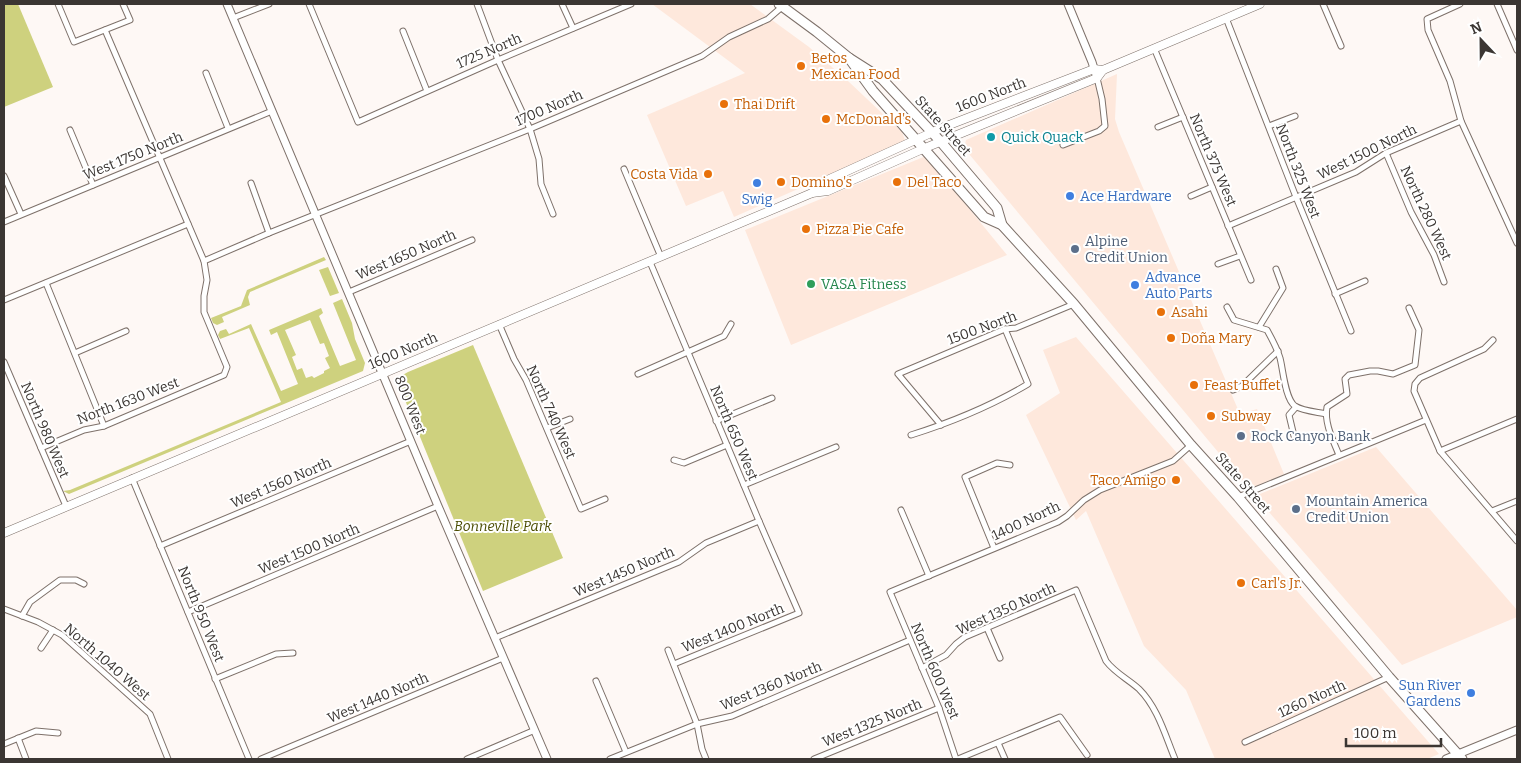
<svg xmlns="http://www.w3.org/2000/svg" width="1521" height="763" font-family="Bitter,serif">
	<rect width="100%" height="100%" fill="#fef8f5"/>
	<g fill="#fee8dc">
		<polygon points="652,4 750,4 809,47 848,81 902,132 905,140 903,143 734,217 723,191 686,206 647,115 745,73"/>
		<polygon points="1117,74 1115,119 1119,132 1240,414 1257,409 1284,474 1249,489 964,148 966,140"/>
		<polygon points="926,156 1007,255 791,345 745,230"/>
		<polygon points="1076,337 1439,754 1427,759 1215,759 1186,690 1144,646 1086,511 1076,520 1026,415 1060,393 1043,350"/>
		<polygon points="1376,447 1517,610 1517,617 1402,665 1255,496"/>
	</g>
	<g fill="#ced17e" fill-rule="evenodd">
		<polygon points="4,4 18,4 53,87 4,107"/>
		<polygon points="324,257 326,260 250,292 248,297 250,305 222,317 224,322 217,325 213,323 211,318 241,306 247,290"/>
		<polygon points="328,267 339,293 330,296 319,270"/>
		<path d="M342,299L352,323L355,339L365,363L363,371L69,494L63,491L70,490L281,402L249,328L220,339L218,335L220,331L226,329L229,334L251,324L281,391L298,384L277,332L271,335L269,330L321,308L323,313L319,316L340,366L356,360L333,303ZM310,320L320,344L324,343L329,356L325,358L330,368L324,371V373L314,378L312,376L306,378L302,368L297,370L292,357L296,355L285,330Z"/>
		<polygon points="473,345 563,558 483,591 398,383 401,376 408,372"/>
	</g>
	<g fill="none" stroke-linecap="round" stroke-linejoin="round">
		<g stroke="#7e716a" stroke-width="7">
			<g id="minor">
				<polyline points="58,4 74,42 130,20 123,4"/>
				<polyline points="309,4 358,122 498,60 631,4"/>
				<polyline points="477,4 498,60 530,129 539,159 541,184 553,214"/>
				<polyline points="562,4 573,28"/>
				<polyline points="1323,4 1341,46"/>
				<polyline points="1460,4 1427,19 1428,30 1450,81 1461,121 1517,243"/>
				<polyline points="1497,4 1517,50"/>
				<polyline points="233,18 269,4"/>
				<polyline points="1226,18 1296,197 1351,331"/>
				<polyline points="403,31 427,91"/>
				<polyline points="1154,48 1251,280"/>
				<polyline points="206,73 228,128"/>
				<polyline points="1269,126 1295,116"/>
				<polyline points="1158,127 1183,117"/>
				<polyline points="70,130 93,185"/>
				<polyline points="1063,145 1099,131 1105,126 1102,99 1097,78"/>
				<polyline points="1386,153 1411,212 1434,255 1444,282"/>
				<polyline points="624,169 661,257"/>
				<polyline points="4,176 21,214"/>
				<polyline points="251,183 269,233"/>
				<polyline points="1191,196 1212,187"/>
				<polyline points="4,222 272,111"/>
				<polyline points="1228,226 1356,172 1386,153 1461,121"/>
				<polyline points="204,261 269,233 530,129 702,56 729,37 768,19 783,6"/>
				<polyline points="650,262 759,521 799,613 674,664"/>
				<polyline points="1218,264 1240,256"/>
				<polyline points="46,283 104,426"/>
				<polyline points="349,292 472,240"/>
				<polyline points="1335,294 1365,281"/>
				<polyline points="4,300 188,224"/>
				<path d="M1227,307L1234,320L1267,330C1272,339 1277,348 1280,358C1283,369 1285,399 1295,406C1303,411 1317,412 1326,414"/>
				<polyline points="499,324 514,359 526,380 581,509 605,499"/>
				<polyline points="1259,327 1283,288 1276,269"/>
				<polyline points="1493,340 1484,349 1420,378 1415,384 1414,391 1440,451 1517,541"/>
				<polyline points="75,353 126,331"/>
				<polyline points="4,362 66,506"/>
				<polyline points="638,374 724,336 731,324"/>
				<polyline points="1233,390 1242,386 1278,351"/>
				<polyline points="716,421 772,398"/>
				<polyline points="941,425 898,374 1005,329 1016,328 1074,304"/>
				<polyline points="547,428 570,419"/>
				<path d="M911,435C952,422 991,406 1028,384L1005,329"/>
				<polyline points="1294,436 1289,415 1296,407"/>
				<polyline points="41,448 84,430 104,426 224,375 227,367 204,312 204,296 207,280 204,261 105,30"/>
				<polyline points="1440,451 1517,419"/>
				<path d="M1339,455C1333,440 1324,423 1327,407L1347,394L1345,379L1349,375L1370,371H1378L1393,374L1415,365L1419,330L1409,308"/>
				<polyline points="674,460 684,463 727,445"/>
				<polyline points="132,478 249,759"/>
				<polyline points="744,485 836,447"/>
				<polyline points="1238,497 1426,420"/>
				<polyline points="901,510 929,576"/>
				<polyline points="1492,511 1517,501"/>
				<polyline points="160,546 411,441"/>
				<polyline points="994,548 965,477 997,463 1010,465"/>
				<polyline points="4,609 38,622 62,635 150,714 168,759"/>
				<polyline points="188,612 438,506"/>
				<polyline points="22,616 30,602 60,580 76,580 84,584"/>
				<polyline points="987,628 1000,658"/>
				<polyline points="495,638 679,562 706,543 759,521"/>
				<polyline points="41,648 53,630"/>
				<polyline points="668,650 697,724 702,749 706,759"/>
				<path d="M922,668L946,655L956,644L965,637L1076,590L1106,661C1115,673 1128,679 1139,689C1158,708 1165,735 1175,759"/>
				<polyline points="215,679 276,654 293,653"/>
				<polyline points="596,681 626,752"/>
				<polyline points="18,738 26,759"/>
				<polyline points="1245,742 1389,677"/>
				<polyline points="998,743 1005,759"/>
				<polyline points="4,744 36,731 58,733"/>
				<polyline points="261,759 503,658"/>
				<polyline points="467,759 535,730"/>
				<polyline points="610,759 697,724 732,716 910,640"/>
				<polyline points="814,759 939,708"/>
				<polyline points="956,759 939,708 890,592 1058,522 1067,516 1084,500 1100,490 1173,461 1191,445"/>
				<polyline points="958,759 1060,717 1087,755"/>
			</g>
		</g>
		<g stroke="#7e716a" stroke-width="9">
			<g id="tertiary">
				<polyline points="227,4 438,506 547,759"/>
				<polyline points="1068,4 1092,62 1097,78"/>
				<polyline points="1446,759 1517,730"/>
			</g>
		</g>
		<g stroke="#7e716a" stroke-width="9">
			<g id="secondary">
				<polyline points="812,193 825,181 944,127 1094,69 1103,70 1260,4"/>
				<polyline points="4,533 812,193 828,191 925,148 1097,78 1103,70"/>
			</g>
		</g>
		<g stroke="#7e716a" stroke-width="11">
			<g id="primary">
				<polyline points="779,4 817,32 849,58 882,79 941,142 997,208 1002,225"/>
				<polyline points="849,58 873,91 984,217 1002,225 1074,304 1191,445 1238,497 1389,677 1462,759"/>
			</g>
		</g>
		<use href="#minor" stroke="#fff" stroke-width="5"/>
		<use href="#tertiary" stroke="#fff" stroke-width="7"/>
		<use href="#secondary" stroke="#fff" stroke-width="8"/>
		<use href="#primary" stroke="#fff" stroke-width="9"/>
	</g>
	<g fill="#e8710a" stroke="#fff" stroke-width="2">
		<circle cx="801" cy="66" r="5"/>
		<circle cx="724" cy="104" r="5"/>
		<circle cx="826" cy="119" r="5"/>
		<circle cx="708" cy="174" r="5"/>
		<circle cx="781" cy="182" r="5"/>
		<circle cx="897" cy="182" r="5"/>
		<circle cx="806" cy="229" r="5"/>
		<circle cx="1161" cy="312" r="5"/>
		<circle cx="1171" cy="338" r="5"/>
		<circle cx="1194" cy="385" r="5"/>
		<circle cx="1211" cy="416" r="5"/>
		<circle cx="1176" cy="480" r="5"/>
		<circle cx="1241" cy="583" r="5"/>
	</g>
	<circle fill="#0f9aa8" stroke="#fff" stroke-width="2" cx="991" cy="137" r="5"/>
	<g fill="#3f7fe0" stroke="#fff" stroke-width="2">
		<circle cx="757" cy="183" r="5"/>
		<circle cx="1070" cy="196" r="5"/>
		<circle cx="1135" cy="285" r="5"/>
		<circle cx="1471" cy="693" r="5"/>
	</g>
	<g fill="#5c6f8a" stroke="#fff" stroke-width="2">
		<circle cx="1075" cy="249" r="5"/>
		<circle cx="1241" cy="436" r="5"/>
		<circle cx="1296" cy="509" r="5"/>
	</g>
	<circle fill="#2e9e5b" stroke="#fff" stroke-width="2" cx="811" cy="284" r="5"/>
	<g text-anchor="middle" dominant-baseline="central" stroke-width="4" stroke-linejoin="round" paint-order="stroke">
		<g font-size="14" fill="#3b3633" stroke="#fff">
			<text transform="translate(489 51) rotate(-23)">1725 North</text>
			<text transform="translate(991 95) rotate(-21)">1600 North</text>
			<text transform="translate(549 108) rotate(-23)">1700 North</text>
			<text transform="translate(943 126) rotate(48)">State Street</text>
			<text transform="translate(1367 152) rotate(-26)">West 1500 North</text>
			<text transform="translate(133 156) rotate(-22)">West 1750 North</text>
			<text transform="translate(1213 160) rotate(67)">North 375 West</text>
			<text transform="translate(1298 171) rotate(69)">North 325 West</text>
			<text transform="translate(1426 213) rotate(65)">North 280 West</text>
			<text transform="translate(406 255) rotate(-23)">West 1650 North</text>
			<text transform="translate(982 328) rotate(-20)">1500 North</text>
			<text transform="translate(403 351) rotate(-23)">1600 North</text>
			<text transform="translate(128 401) rotate(-21)">North 1630 West</text>
			<text transform="translate(410 405) rotate(68)">800 West</text>
			<text transform="translate(551 412) rotate(66)">North 740 West</text>
			<text transform="translate(45 430) rotate(67)">North 980 West</text>
			<text transform="translate(734 433) rotate(67)">North 650 West</text>
			<text transform="translate(281 483) rotate(-23)">West 1560 North</text>
			<text transform="translate(1243 483) rotate(49)">State Street</text>
			<text transform="translate(1026 521) rotate(-25)">1400 North</text>
			<text transform="translate(309 549) rotate(-23)">West 1500 North</text>
			<text transform="translate(624 572) rotate(-23)">West 1450 North</text>
			<text transform="translate(1006 609) rotate(-24)">West 1350 North</text>
			<text transform="translate(201 614) rotate(68)">North 950 West</text>
			<text transform="translate(733 628) rotate(-22)">West 1400 North</text>
			<text transform="translate(107 662) rotate(41)">North 1040 West</text>
			<text transform="translate(935 671) rotate(67)">North 600 West</text>
			<text transform="translate(771 686) rotate(-22)">West 1360 North</text>
			<text transform="translate(378 698) rotate(-23)">West 1440 North</text>
			<text transform="translate(1312 699) rotate(-24)">1260 North</text>
			<text transform="translate(872 723) rotate(-22)">West 1325 North</text>
		</g>
		<g font-size="14" fill="#c56008" stroke="#fff" text-anchor="start">
			<text x="811" y="58">Betos<tspan x="811" dy="16">Mexican Food</tspan></text>
			<text x="734" y="104">Thai Drift</text>
			<text x="836" y="119">McDonald's</text>
			<text x="698" y="174" text-anchor="end">Costa Vida</text>
			<text x="791" y="182">Domino's</text>
			<text x="907" y="182">Del Taco</text>
			<text x="816" y="229">Pizza Pie Cafe</text>
			<text x="1171" y="312">Asahi</text>
			<text x="1181" y="338">Doña Mary</text>
			<text x="1204" y="385">Feast Buffet</text>
			<text x="1221" y="416">Subway</text>
			<text x="1166" y="480" text-anchor="end">Taco Amigo</text>
			<text x="1251" y="583">Carl's Jr.</text>
		</g>
		<g font-size="14" fill="#0d838f" stroke="#fff" text-anchor="start">
			<text x="1001" y="137">Quick Quack</text>
		</g>
		<g font-size="14" fill="#366cbe" stroke="#fff" text-anchor="start">
			<text x="1080" y="196">Ace Hardware</text>
			<text x="757" y="199" text-anchor="middle">Swig</text>
			<text x="1145" y="277">Advance<tspan x="1145" dy="16">Auto Parts</tspan></text>
			<text x="1461" y="685" text-anchor="end">Sun River<tspan x="1461" dy="16">Gardens</tspan></text>
		</g>
		<g font-size="14" fill="#4e5e75" stroke="#fff" text-anchor="start">
			<text x="1085" y="241">Alpine<tspan x="1085" dy="16">Credit Union</tspan></text>
			<text x="1251" y="436">Rock Canyon Bank</text>
			<text x="1306" y="501">Mountain America<tspan x="1306" dy="16">Credit Union</tspan></text>
		</g>
		<g font-size="14" fill="#27864d" stroke="#fff" text-anchor="start">
			<text x="821" y="284">VASA Fitness</text>
		</g>
		<g font-size="14" font-style="italic" fill="#4b4c02" stroke="#fff">
			<text x="503" y="526">Bonneville Park</text>
		</g>
	</g>
	<rect width="1521" height="763" fill="none" stroke="#3b3633" stroke-width="10"/>
	<g transform="translate(1481 40) rotate(338)" stroke="#ffffff" stroke-width="4" paint-order="stroke">
	<path d="M0-4L9 19L0 12L-9 19Z" fill="#3b3633"/>
	<text y="-8" font-size="14" font-weight="bold" text-anchor="middle" fill="#3b3633">N</text>
	</g>
	<path d="M1346 738v8h95v-8" fill="none" stroke="#3b3633" stroke-width="2.5"/>
	<text x="1354" y="738" font-size="15" fill="#3b3633" stroke="#ffffff" stroke-width="4" paint-order="stroke">100 m</text>
</svg>
